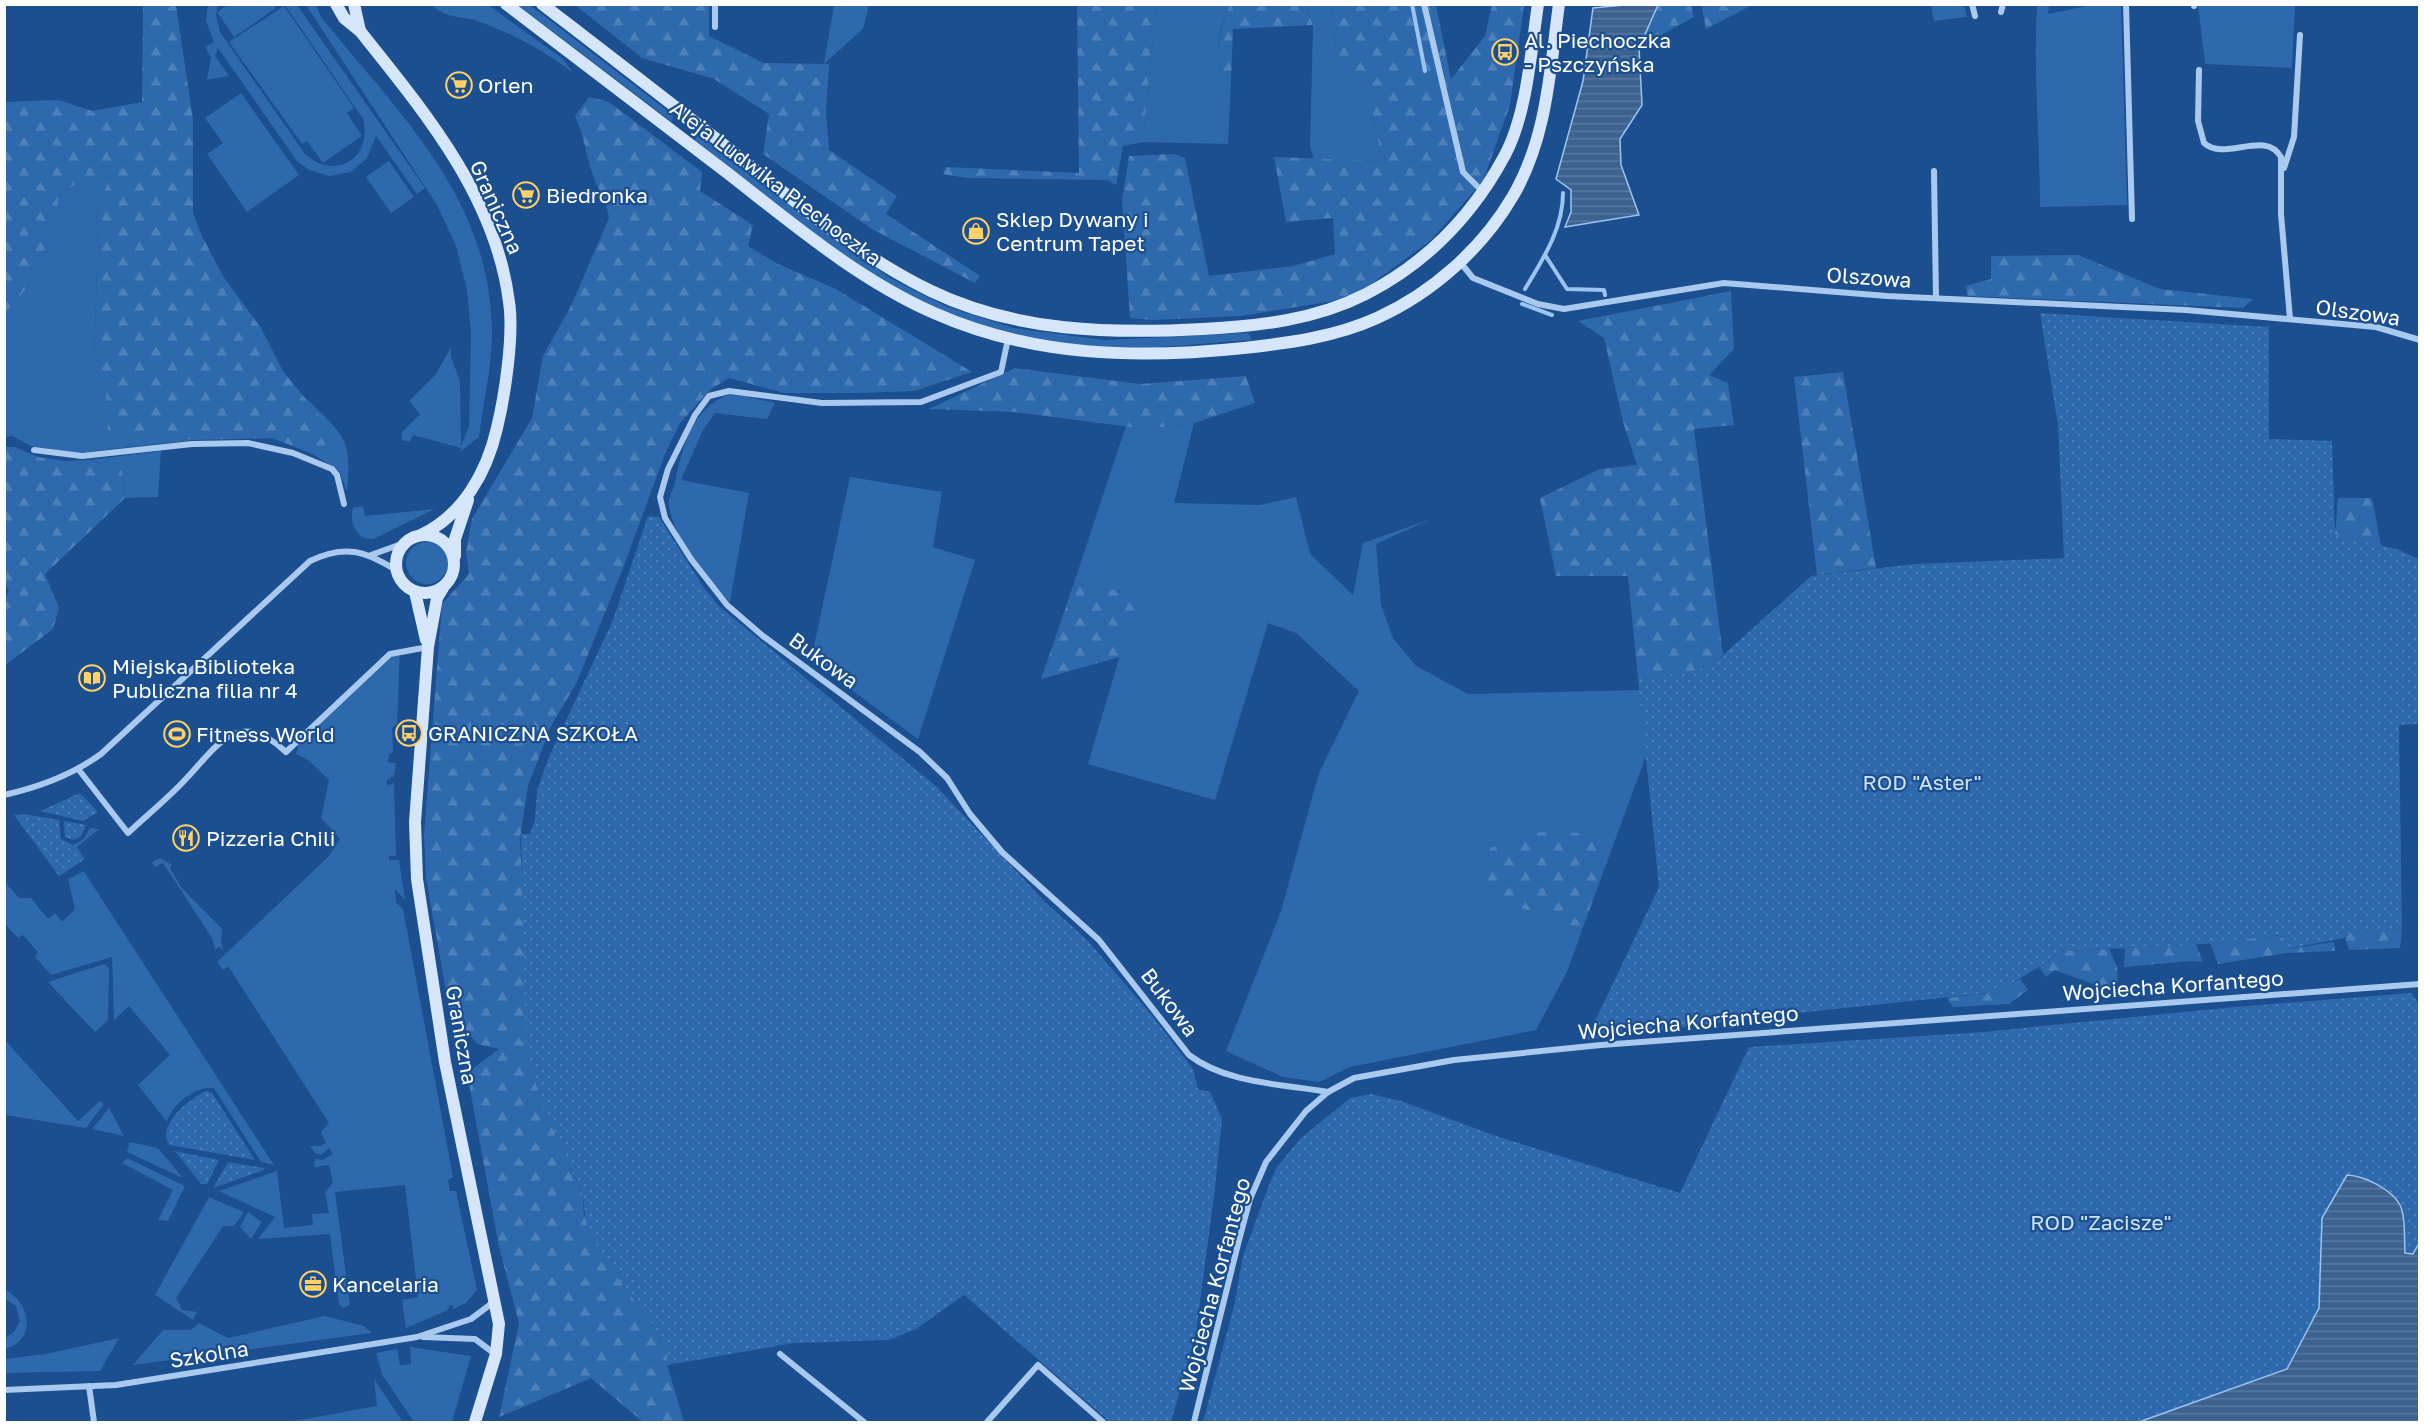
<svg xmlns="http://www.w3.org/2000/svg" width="2424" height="1427" font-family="'Golos Text',sans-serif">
	<defs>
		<pattern id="forest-firs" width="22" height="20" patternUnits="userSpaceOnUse" patternTransform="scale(1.5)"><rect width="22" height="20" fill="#2e69ad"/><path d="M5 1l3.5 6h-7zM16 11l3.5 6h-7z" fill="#4d80b9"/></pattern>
		<pattern id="garden-dots" width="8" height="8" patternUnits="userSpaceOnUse" patternTransform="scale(1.5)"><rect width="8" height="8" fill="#2e69ad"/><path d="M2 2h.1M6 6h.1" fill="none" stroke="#4d80b9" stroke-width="1.8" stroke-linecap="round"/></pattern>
		<pattern id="water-rules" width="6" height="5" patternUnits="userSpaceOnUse" patternTransform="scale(1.5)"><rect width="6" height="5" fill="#3c6290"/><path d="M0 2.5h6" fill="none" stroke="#597aa1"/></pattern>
	</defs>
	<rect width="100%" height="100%" fill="#1b4f8f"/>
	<g fill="#2e69ad">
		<polygon points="229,4 274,5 276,8 234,37 217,12"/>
		<path d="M208,5H218L216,15L220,32L305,154C334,181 373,159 363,119L285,5H297L425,188L417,194L376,136L367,158L351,172L329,176L309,170L297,161L218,48L215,56L229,76L207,80L211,57L205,47L214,42L206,21Z"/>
		<path d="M306,5H316L321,17C400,115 491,198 492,333C492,367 483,403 479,437L460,452L461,448L413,435L410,442L402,440V432L420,414L409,401L436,374L451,347V357L460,381L461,446L469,426L471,333L467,290L456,246L437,205Z"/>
		<path d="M431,5H488L563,59L573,73C543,50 519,37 483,23C460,14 451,21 431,5Z"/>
		<polygon points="518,5 530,5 673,115 672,122"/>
		<polygon points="834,5 869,5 863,29 824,64"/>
		<path d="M1156,5H1230C1221,21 1216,47 1219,66C1221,72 1227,77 1231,81L1228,144L1143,142Z"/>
		<polygon points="1306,5 1332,5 1336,53 1354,73 1370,100 1382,161 1314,159 1310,146 1313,25"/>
		<polygon points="1931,5 1964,5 1967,17 1934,21"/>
		<path d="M2037,5H2049L2048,14L2091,5H2121L2127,205L2040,207C2040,140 2033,72 2037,5Z"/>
		<polygon points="2198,5 2295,5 2292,68 2205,64"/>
		<polygon points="284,6 354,108 347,113 362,136 323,163 307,141 302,144 229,42"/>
		<polygon points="241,93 299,175 247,212 207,154 223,143 205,118"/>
		<path d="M696,133L814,224L890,278L945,306L1013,328L1105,340L1248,333L1252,340C1186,344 1117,355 1052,342C1013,335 971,324 934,308C848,269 770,199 695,142Z"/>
		<polygon points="389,161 414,197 391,213 366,177"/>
		<polygon points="110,176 96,212 99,257 97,266 94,364 121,423 193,440 77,453 31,446 12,436 5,437 4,313 27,288 40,263 59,217 58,202 61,194 79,182"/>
		<path d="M728,395L744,396L775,403L767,419L715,413L703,430L681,480L749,493L730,602C708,579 672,536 669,504C668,497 674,489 675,482C682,448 692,408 728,395Z"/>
		<path d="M307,399C343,435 353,438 347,492L340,472L313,454L329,445Z"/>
		<polygon points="1194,423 1174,503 1260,505 1296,497 1310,554 1353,595 1363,543 1431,519 1376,544 1381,605 1393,638 1416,666 1468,694 1640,690 1646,756 1603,873 1593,833 1485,895 1582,930 1567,972 1536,1030 1350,1067 1319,1082 1283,1077 1226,1051 1281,911 1319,773 1359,691 1296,633 1268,623 1215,800 1088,764 1138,594 1074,583 1126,426 1146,429"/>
		<polygon points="161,451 158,497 125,498 122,470 89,460"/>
		<polygon points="850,477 942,492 933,547 975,560 918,739 811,660"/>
		<path d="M363,506L365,516L435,509L373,539C356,540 349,523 353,508Z"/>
		<circle cx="427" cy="563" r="21"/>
		<polygon points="19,604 22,618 5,626 4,610"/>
		<polygon points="400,649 397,724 392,728 393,752 389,755 388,762 396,763 394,776 387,780 387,786 394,783 396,856 389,856 389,860 399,860 405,900 395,889 396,902 403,909 453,1177 448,1180 450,1191 456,1191 477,1290 466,1303 453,1309 453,1305 449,1306 448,1310 406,1328 402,1300 418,1297 405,1185 335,1192 350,1305 343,1308 339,1304 330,1234 258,1239 275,1217 219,1191 277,1171 284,1228 313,1225 312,1214 329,1213 325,1192 333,1183 329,1165 314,1167 315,1159 322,1160 333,1154 329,1148 321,1155 315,1153 310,1146 320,1146 326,1143 321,1132 329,1123 228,966 223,970 217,962 329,856 340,839 321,818 329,780 307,759 296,754 299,744"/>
		<polygon points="160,858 172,865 170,868 181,887 222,929 221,943 224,950 219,947 215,949 212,938 163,863 155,867 152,862"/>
		<path d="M84,871L90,881L274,1165L261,1162L214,1088C196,1085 171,1105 167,1122L138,1085L170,1055L129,1006L114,1020L112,957L51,975L35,957L38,952L23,935L18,938L5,924V882L19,898H31L48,919L55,913L62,922L75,909L68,879Z"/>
		<polygon points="104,964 109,968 108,1020 95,1032 48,982"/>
		<polygon points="4,1039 78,1121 100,1101 104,1104 86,1128 5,1115"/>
		<polygon points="109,1108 124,1136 92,1129"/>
		<polygon points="130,1142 158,1148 183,1178 127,1152"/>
		<polygon points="127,1158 185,1186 168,1221 158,1220 173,1190 122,1163"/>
		<polygon points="209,1197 244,1212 234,1226 223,1226 176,1298 182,1310 197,1312 193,1320 155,1295"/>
		<polygon points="248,1212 262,1222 251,1239 240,1227"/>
		<path d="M5,1290C31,1302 37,1341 5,1349V1338L14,1332L20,1321L16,1306L5,1299Z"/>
		<polygon points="325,1316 364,1326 372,1333 133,1365 163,1330 191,1330 199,1323 228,1338"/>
		<polygon points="119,1338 100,1371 5,1373 5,1359 46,1354"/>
		<polygon points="410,1347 471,1356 452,1422 414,1422 382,1374 376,1353 397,1349 400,1365 411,1364"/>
		<polygon points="374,1379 403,1422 289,1422 377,1406"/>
	</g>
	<g fill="url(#forest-firs)">
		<polygon points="1701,4 1752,4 1752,5 1706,29"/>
		<polygon points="143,5 176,5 193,120 193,213 202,236 223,276 261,328 283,371 335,435 329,445 313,454 272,438 193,440 145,431 134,437 121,423 112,439 108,432 106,390 94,364 97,266 99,257 96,212 110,176 79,182 61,194 58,202 59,217 40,263 27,288 5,313 5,102 59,100 92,111 142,102"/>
		<polygon points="575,5 709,5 709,36 764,63 829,64 826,113 829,150 897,196 886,214 980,276 975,283 872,229 763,154 769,114 714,79 642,58"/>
		<polygon points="1077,5 1156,5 1143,142 1123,146 1116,185 1107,180 967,178 943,174 946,167 1079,173"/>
		<path d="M1230,5H1306L1313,25L1233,29L1231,81C1228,78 1223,74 1221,70C1213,57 1223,17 1230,5Z"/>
		<polygon points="1332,5 1436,5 1451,79 1485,36 1492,5 1524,5 1510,105 1483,181 1431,240 1359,293 1327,302 1241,316 1152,320 1130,318 1122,200 1129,156 1173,154 1185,158 1209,276 1293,266 1335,254 1333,218 1286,222 1274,157 1382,161 1370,100 1354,73 1336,53"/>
		<polygon points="1658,5 1691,5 1694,17 1639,47"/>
		<path d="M589,97L609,102L702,172L700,191L753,225L748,246L778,264L836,289L972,372L914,391L859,393H784L729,378L710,390L680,423L665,454L622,571L576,684L551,726L528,786L520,839L525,934L545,1112L582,1192L584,1215L608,1264L654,1327L667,1354V1365L684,1422H643L591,1378L499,1417L519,1323L499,1247L467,1073L499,1049L477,1044L449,1008L426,878L424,835L442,604L469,574L466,552L472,519L532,418L543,356L571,306L609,218C607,201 598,190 593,175C586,155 584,135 575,116Z"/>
		<polygon points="2078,255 2160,289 2253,299 2243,308 1968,296 1965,286 1991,279 1991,256"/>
		<polygon points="1731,291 1734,349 1709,375 1728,383 1734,425 1694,429 1723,655 1697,671 1638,679 1628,576 1556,576 1540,498 1600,469 1637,465 1623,422 1604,338 1578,321"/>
		<polygon points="1015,368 1140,384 1246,376 1255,403 1194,423 1146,429 1014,412 929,409"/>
		<polygon points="1843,372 1876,568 1817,575 1794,377"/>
		<polygon points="5,447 15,447 38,457 67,461 89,460 122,470 125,498 45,574 59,608 53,629 5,665 5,626 22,618 19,604 5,610 5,599 9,591 4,584"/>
		<polygon points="2338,498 2372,498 2381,546 2398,575 2335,535"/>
		<polygon points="1074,583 1139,594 1120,657 1041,679"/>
		<polygon points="1536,832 1593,833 1603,873 1582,930 1485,895 1490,848"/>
		<polygon points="2402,928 2400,948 2349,950 2344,934"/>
		<polygon points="2281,935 2286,949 2334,942 2335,951 2287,953 2218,964 2210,943"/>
		<polygon points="2196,944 2203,962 2191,961 2124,967 2125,948"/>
		<polygon points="2109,949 2117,967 2118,984 2109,990 2055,970 2046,977 2039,967 2064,951"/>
		<polygon points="2020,979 2028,990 2009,1004 1953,1007 1947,998 1998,992"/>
	</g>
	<g fill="url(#garden-dots)">
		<polygon points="2040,313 2268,327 2269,323 2269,439 2332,441 2335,535 2396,549 2419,559 2419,724 2399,725 2402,928 2345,934 2344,938 2286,949 2280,935 2204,944 2064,951 1998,992 1760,1017 1586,1040 1659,887 1638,679 1699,670 1723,655 1811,576 1915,564 2064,558 2058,425"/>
		<polygon points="648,516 659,517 704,588 720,607 937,787 1046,903 1087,940 1150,1013 1193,1069 1198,1089 1210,1092 1222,1119 1214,1196 1196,1332 1171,1422 1110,1422 964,1295 916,1329 889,1340 794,1343 667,1365 667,1354 654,1327 608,1264 587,1228 582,1192 545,1112 526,1053 521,834 530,834 535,820 537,790 549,757 613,620"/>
		<polygon points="80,793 98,812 83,821 40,811"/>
		<polygon points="24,814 59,820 61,839 73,845 84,839 90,828 99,829 77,847 85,859 59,876 14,815"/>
		<polygon points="64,821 86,825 81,836 74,840 65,837"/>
		<polygon points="2411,993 2419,1004 2420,1243 2413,1254 2322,1218 2319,1308 2287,1369 2139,1422 1203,1422 1234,1306 1243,1256 1269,1185 1277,1167 1300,1139 1350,1098 1371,1094 1401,1101 1499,1137 1680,1193 1749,1047 1983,1032 2224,1008"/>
		<path d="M206,1091L212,1093L255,1160L170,1145C154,1127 191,1097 206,1091Z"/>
		<polygon points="175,1151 219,1160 207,1184 201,1184"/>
		<polygon points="228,1162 264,1168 264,1170 213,1188"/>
	</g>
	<g fill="url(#water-rules)" stroke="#9cc4f0" stroke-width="1.5">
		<polygon points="1634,4 1658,5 1639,48 1642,105 1620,139 1621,165 1639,215 1565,227 1571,212 1571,190 1556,179 1583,81 1593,8"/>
		<path d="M2347,1175C2365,1176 2391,1189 2400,1205C2406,1216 2404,1240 2405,1253L2413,1254L2419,1243V1422H2139L2287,1369L2319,1308L2322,1218Z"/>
	</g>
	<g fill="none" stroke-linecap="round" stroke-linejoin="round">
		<g stroke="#9cc4f0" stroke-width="4">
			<polyline points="1412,4 1425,71"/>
			<polyline points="1545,255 1567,289 1604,290 1605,295"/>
			<path d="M1525,289C1543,259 1563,229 1563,193"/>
			<polyline points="1522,304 1552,315"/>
		</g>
		<g stroke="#a9c9ee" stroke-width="6">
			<polyline points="1424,4 1463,172 1483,192"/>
			<polyline points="1972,4 1975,16"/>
			<polyline points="2126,4 2132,219"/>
			<polyline points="2194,4 2194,6"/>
			<polyline points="2001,12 2003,4"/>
			<polyline points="715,27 715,4"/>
			<path d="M2199,70L2198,121L2204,143C2225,162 2265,129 2281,157V214L2290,319"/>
			<polyline points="2284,168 2294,137 2300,35"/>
			<polyline points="1934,171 1936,298"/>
			<polyline points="1460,262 1473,278 1538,304 1564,309 1724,283 1887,296 2186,310 2376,327 2420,340"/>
			<path d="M1008,339L1001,372L921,402L822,403L729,391L709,396L695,415L668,469L660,497L665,518L691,559L727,605L763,636L920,752L947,778L970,814L1002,852L1099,940L1189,1055C1227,1084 1283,1084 1328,1092"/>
			<polyline points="34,450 82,456 192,444 248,443 293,453 332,469 337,475 344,504"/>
			<polyline points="371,555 404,543"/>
			<path d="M79,770L128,833C146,816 166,800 183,782C217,747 237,706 286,752L390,654L428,647"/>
			<path d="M4,795C40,787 72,775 101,754L310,561C345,544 365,551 396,570"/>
			<polyline points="423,1337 475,1339 495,1354"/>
			<polyline points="780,1354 864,1422"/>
			<polyline points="89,1386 94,1422"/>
			<polyline points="4,1390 116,1385 417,1337 471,1319 495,1301"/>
			<polyline points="987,1422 1038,1365 1103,1422"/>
			<polyline points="1194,1422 1238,1244 1250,1199 1266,1162 1306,1111 1328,1092 1354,1078 1454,1060 1601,1045 2420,984"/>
		</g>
		<g stroke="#d6e6fa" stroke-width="12">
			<polyline points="336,4 344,18 360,31 354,4"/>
			<path d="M506,4C581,61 656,118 730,175C794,225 859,280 934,313C1033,357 1138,359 1244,348C1289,343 1335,337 1377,318C1432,293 1482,249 1513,196C1547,138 1550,70 1559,4"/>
			<path d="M542,4C616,61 689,117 762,175C815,218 869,261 931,291C1016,332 1111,334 1203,329C1259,326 1315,320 1366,294C1426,263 1473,215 1505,155C1527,114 1531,51 1538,4"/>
			<path d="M360,31C424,111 496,197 509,302C514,335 505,395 497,428C487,472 463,515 421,535"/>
			<circle cx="425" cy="564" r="29"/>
			<polyline points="455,556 455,539 468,500"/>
			<polyline points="443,588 437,598 428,647 415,822 417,879 445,1062 499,1324 496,1354 475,1422"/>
			<polyline points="415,592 426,640"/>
		</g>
	</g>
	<defs>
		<g id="bus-ring" transform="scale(1.35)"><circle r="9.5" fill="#1b4f8f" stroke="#ffd166" stroke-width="1.5"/><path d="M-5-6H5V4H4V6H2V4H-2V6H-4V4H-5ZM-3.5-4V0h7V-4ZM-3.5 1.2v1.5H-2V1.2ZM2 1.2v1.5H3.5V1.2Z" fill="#ffd166"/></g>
		<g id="supermarket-ring" transform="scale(1.35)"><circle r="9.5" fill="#1b4f8f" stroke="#ffd166" stroke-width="1.5"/><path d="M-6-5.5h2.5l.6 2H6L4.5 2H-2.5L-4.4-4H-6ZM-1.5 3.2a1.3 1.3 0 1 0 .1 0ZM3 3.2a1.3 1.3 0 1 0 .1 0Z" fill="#ffd166"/></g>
		<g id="shop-ring" transform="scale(1.35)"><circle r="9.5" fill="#1b4f8f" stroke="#ffd166" stroke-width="1.5"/><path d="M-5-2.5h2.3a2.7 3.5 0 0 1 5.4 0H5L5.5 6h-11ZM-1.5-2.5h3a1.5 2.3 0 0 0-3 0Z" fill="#ffd166"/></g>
		<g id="library-ring" transform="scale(1.35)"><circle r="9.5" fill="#1b4f8f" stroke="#ffd166" stroke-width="1.5"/><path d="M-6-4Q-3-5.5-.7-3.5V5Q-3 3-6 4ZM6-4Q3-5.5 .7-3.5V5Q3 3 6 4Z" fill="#ffd166"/></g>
		<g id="stadium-ring" transform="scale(1.35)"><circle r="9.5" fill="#1b4f8f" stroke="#ffd166" stroke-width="1.5"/><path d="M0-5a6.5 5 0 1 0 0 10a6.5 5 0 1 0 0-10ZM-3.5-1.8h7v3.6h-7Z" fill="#ffd166"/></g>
		<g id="restaurant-ring" transform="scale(1.35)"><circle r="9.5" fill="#1b4f8f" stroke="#ffd166" stroke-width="1.5"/><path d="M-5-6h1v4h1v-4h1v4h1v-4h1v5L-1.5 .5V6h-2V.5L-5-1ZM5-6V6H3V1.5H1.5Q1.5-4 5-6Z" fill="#ffd166"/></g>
		<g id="office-ring" transform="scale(1.35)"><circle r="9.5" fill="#1b4f8f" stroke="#ffd166" stroke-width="1.5"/><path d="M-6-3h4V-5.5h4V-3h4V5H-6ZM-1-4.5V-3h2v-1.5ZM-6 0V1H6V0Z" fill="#ffd166"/></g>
	</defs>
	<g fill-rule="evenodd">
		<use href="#bus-ring" x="1505" y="52"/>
		<use href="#supermarket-ring" x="459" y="85"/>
		<use href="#supermarket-ring" x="526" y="195"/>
		<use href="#shop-ring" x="976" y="231"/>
		<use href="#library-ring" x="92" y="678"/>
		<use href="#bus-ring" x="409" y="733"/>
		<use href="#stadium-ring" x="177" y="734"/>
		<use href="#restaurant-ring" x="186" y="838"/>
		<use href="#office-ring" x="313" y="1284"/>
	</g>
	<g text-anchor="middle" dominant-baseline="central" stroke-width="4.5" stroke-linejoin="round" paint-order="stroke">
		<g font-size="21" fill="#fff" stroke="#1b4f8f" text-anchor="start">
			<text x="1524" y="40">Al. Piechoczka<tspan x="1524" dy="24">- Pszczyńska</tspan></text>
			<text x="478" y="85">Orlen</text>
			<text x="546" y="195">Biedronka</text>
			<text x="996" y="219">Sklep Dywany i<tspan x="996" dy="24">Centrum Tapet</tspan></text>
			<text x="112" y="666">Miejska Biblioteka<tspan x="112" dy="24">Publiczna filia nr 4</tspan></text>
			<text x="428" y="733">GRANICZNA SZKOŁA</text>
			<text x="196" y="734">Fitness World</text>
			<text x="206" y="838">Pizzeria Chili</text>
			<text x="332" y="1284">Kancelaria</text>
		</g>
		<g font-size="21" fill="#fff" stroke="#1b4f8f">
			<text transform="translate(776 183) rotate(37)">Aleja Ludwika Piechoczka</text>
			<text transform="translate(497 207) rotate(66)">Graniczna</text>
			<text transform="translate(1869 277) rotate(4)">Olszowa</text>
			<text transform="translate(2358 312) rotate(8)">Olszowa</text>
			<text transform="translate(824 660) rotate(36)">Bukowa</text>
			<text transform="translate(2173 985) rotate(-4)">Wojciecha Korfantego</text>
			<text transform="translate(1170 1002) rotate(53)">Bukowa</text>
			<text transform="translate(1688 1022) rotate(-5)">Wojciecha Korfantego</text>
			<text transform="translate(462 1035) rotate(80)">Graniczna</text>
			<text transform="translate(1214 1285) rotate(-75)">Wojciecha Korfantego</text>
			<text transform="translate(209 1354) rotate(-9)">Szkolna</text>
		</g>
		<g font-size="21" fill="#cfe3fa" stroke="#1b4f8f">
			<text x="1922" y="782">ROD "Aster"</text>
			<text x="2101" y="1222">ROD "Zacisze"</text>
		</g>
	</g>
	<rect width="2424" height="1427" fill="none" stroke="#ffffff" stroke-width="12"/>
</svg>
